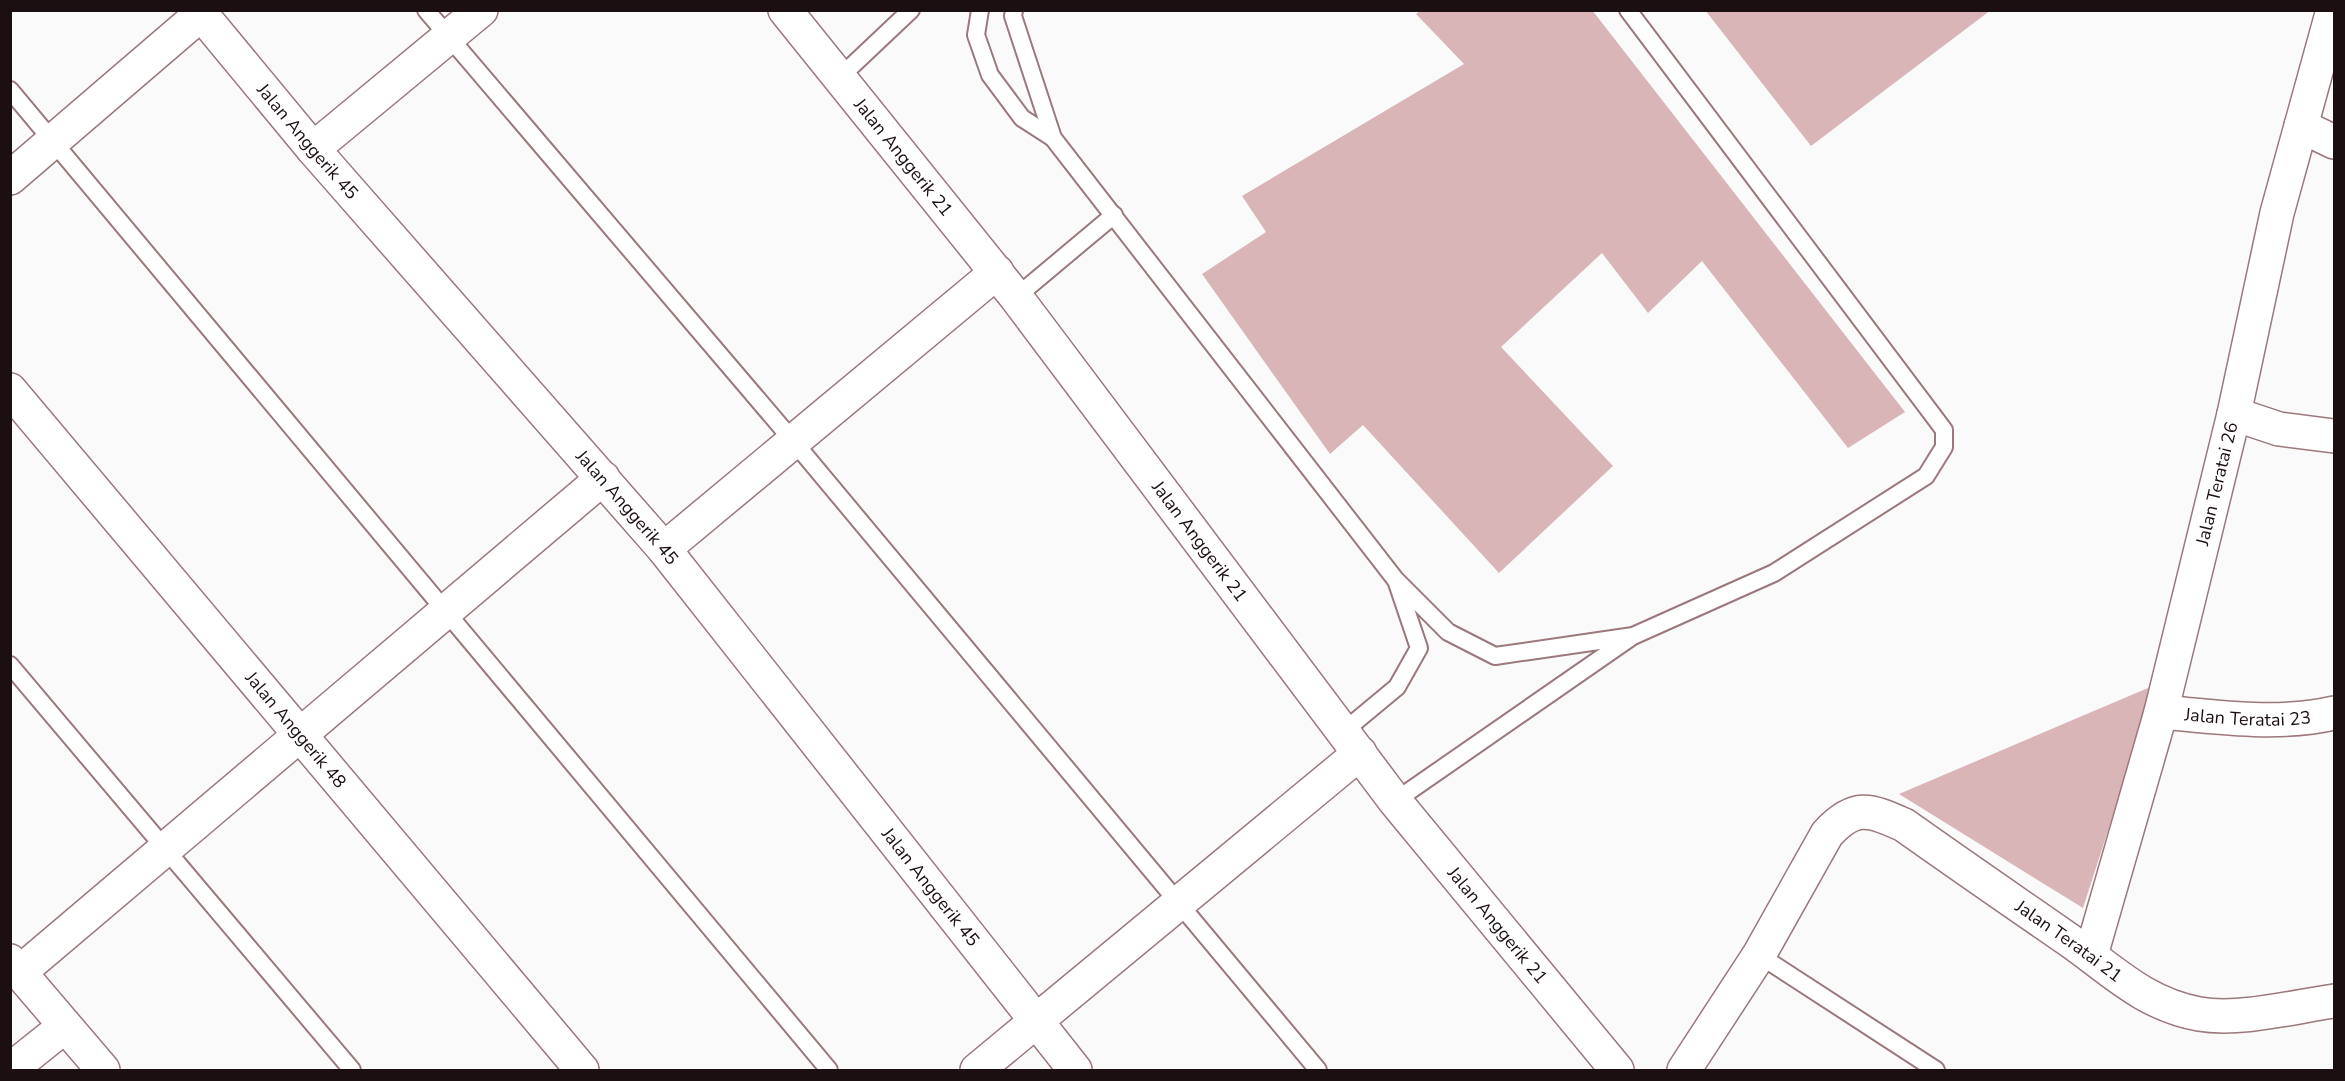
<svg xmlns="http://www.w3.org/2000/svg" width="2345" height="1081" font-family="'Nunito Sans',sans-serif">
	<rect width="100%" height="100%" fill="#fafafa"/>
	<g fill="#d9b5b8">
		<polygon points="1421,10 1592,10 1905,412 1848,448 1702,261 1648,313 1602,253 1501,347 1613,466 1499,573 1363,425 1330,454 1202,274 1266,232 1242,196 1464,64 1416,14"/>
		<polygon points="1705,10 1991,10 1811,146"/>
		<polygon points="2155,685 2083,908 1899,794"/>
	</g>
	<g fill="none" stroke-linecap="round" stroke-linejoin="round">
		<g stroke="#9a787b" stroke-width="20">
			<g id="lane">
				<polyline points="426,10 794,442 1318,1070"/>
				<polyline points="980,10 976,35 990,75 1022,118 1053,138"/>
				<polyline points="1014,10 1013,16 1053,138 1395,579 1448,632 1495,656 1633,636 1774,573 1926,476 1944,447 1944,430 1628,10"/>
				<polyline points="839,78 911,10"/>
				<polyline points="10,90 829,1070"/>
				<polyline points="1016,297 1114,215"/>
				<polyline points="10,665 352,1070"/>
				<polyline points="1344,731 1397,687 1419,648 1397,583"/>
				<polyline points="1395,801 1630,638"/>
				<polyline points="1759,955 1936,1070"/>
			</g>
		</g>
		<g stroke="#9a787b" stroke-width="36">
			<g id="street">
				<path id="s1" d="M198,10L313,149L664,549L1075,1070"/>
				<polyline points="2301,126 2334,142"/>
				<polyline points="313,149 481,10"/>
				<polyline points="10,178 201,14"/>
				<path id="s2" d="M10,390L582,1070"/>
				<polyline points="2234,414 2279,429 2334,436"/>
				<polyline points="664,549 997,272"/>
				<path id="s3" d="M2161,712C2218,717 2278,726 2334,713"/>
				<path id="s4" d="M2091,955L2161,712L2234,414L2277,213L2333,10"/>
				<polyline points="10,961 103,1070"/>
				<polyline points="20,972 603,478"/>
				<polyline points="10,1070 65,1026"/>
				<polyline points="977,1070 1360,753"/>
				<path id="s5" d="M1684,1070L1759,955L1827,834C1855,803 1870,810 1904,825C1959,864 2014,902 2069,940C2112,970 2144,1004 2199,1014C2240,1021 2292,1007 2334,1001"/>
			</g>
		</g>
		<g stroke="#9a787b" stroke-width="36">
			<g id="secondary">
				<path id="s6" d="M785,10L1016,297L1395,801L1617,1070"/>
			</g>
		</g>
		<use href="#lane" stroke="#fff" stroke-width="16"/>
		<use href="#street" stroke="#fff" stroke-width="33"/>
		<use href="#secondary" stroke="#fff" stroke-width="33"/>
	</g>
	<g text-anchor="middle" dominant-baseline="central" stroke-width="5" stroke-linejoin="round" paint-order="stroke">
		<g font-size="18" fill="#1c0f11" stroke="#fff">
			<text stroke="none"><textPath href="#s1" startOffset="171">Jalan Anggerik 45</textPath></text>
			<text stroke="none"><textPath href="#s6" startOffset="189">Jalan Anggerik 21</textPath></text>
			<text stroke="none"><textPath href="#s4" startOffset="488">Jalan Teratai 26</textPath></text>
			<text stroke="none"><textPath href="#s1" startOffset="657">Jalan Anggerik 45</textPath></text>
			<text stroke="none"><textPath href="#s6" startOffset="674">Jalan Anggerik 21</textPath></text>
			<text stroke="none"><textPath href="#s3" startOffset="87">Jalan Teratai 23</textPath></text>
			<text stroke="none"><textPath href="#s2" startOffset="444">Jalan Anggerik 48</textPath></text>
			<text stroke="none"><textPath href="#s1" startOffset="1143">Jalan Anggerik 45</textPath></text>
			<text stroke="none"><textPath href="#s6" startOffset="1160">Jalan Anggerik 21</textPath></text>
			<text stroke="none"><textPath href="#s5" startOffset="564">Jalan Teratai 21</textPath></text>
		</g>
	</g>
	<rect width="2345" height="1081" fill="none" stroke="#1c0f11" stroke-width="24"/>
</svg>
